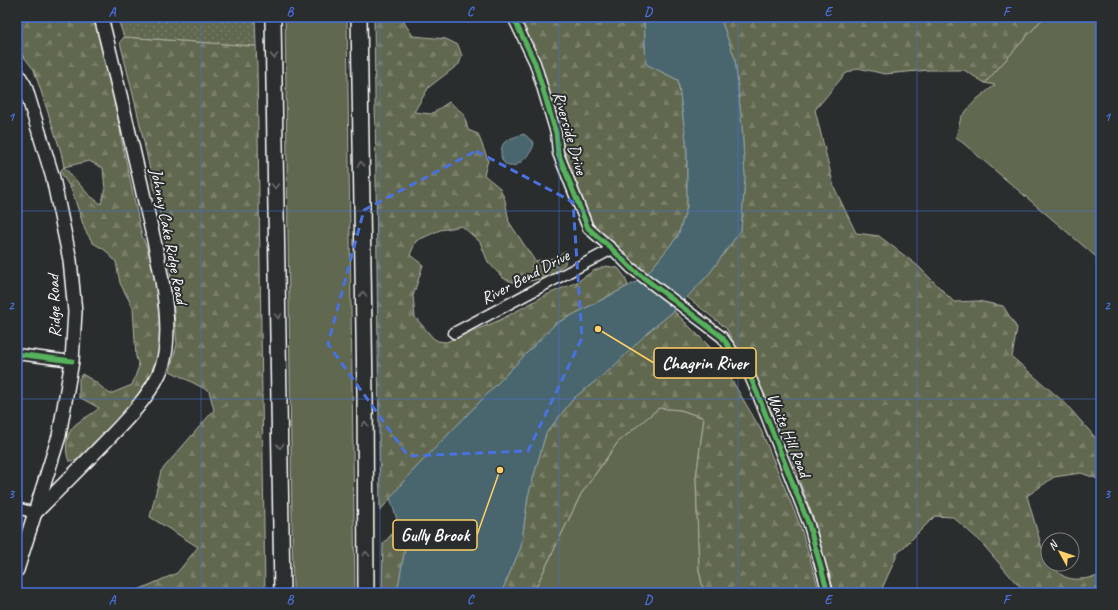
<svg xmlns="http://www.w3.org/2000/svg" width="1118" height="610" font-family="Caveat,sans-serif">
	<defs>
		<pattern id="forest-firs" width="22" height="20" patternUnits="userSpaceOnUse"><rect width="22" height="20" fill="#61684f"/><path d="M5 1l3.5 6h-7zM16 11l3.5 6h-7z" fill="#797f69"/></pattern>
		<pattern id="park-dots" width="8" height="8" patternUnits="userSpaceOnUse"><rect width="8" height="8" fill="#61684f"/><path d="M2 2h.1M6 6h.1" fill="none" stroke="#797f69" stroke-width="1.8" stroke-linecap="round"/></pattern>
	</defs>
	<rect width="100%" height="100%" fill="#2a2d2e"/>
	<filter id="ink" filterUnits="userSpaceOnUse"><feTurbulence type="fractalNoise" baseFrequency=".025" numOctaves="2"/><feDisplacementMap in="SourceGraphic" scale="8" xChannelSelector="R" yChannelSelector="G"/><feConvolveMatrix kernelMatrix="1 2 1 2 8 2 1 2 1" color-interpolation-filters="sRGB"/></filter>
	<g filter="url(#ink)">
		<g fill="#61684f" stroke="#b0b4a7">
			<polygon points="285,17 347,17 355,593 293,593"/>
			<polygon points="1044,17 1101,17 1101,261 956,137 961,117 977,99 995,85 985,83"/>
			<polygon points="659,408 681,410 704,418 696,478 699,570 704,593 533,593 581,494 618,442"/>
		</g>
		<g fill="url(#forest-firs)" stroke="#b0b4a7" fill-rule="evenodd">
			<path d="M17,17H95L114,92L122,142L142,236L153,263L158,303L161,338L158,354L149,378L134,404L79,460L69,461C64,451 66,431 76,424C83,418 92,415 99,408L79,397V379L82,374L94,381L110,394L132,385L139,366L136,357L133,308L120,283L116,262L105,250L93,243L85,230L72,191L60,171L64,167L61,152L34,70L17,48ZM89,161L103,168L105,190L101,204L89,195L64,167Z"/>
			<polygon points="374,17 403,17 405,24 413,36 446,39 458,45 462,56 459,64 429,87 414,112 431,114 449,102 464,114 468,130 478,134 488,160 484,175 500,188 505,200 509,222 535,261 554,258 566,251 565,264 548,277 517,284 503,278 488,262 480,242 462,226 440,230 416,241 410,255 423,265 413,296 415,317 433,338 438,341 446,342 500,320 546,295 577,282 593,271 606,266 618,268 625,277 628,286 555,324 408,476 380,511"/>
			<polygon points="517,17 644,17 646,64 678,80 687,147 687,207 678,236 647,274 591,227 563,152 556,120"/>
			<path d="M720,17H1044L985,83L964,70H929L885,74L858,68L845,74L815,110L834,187L856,233L879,236L918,266L954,302L978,301L1003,306L1017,328L1012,357L1065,403L1101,444V480L1081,473L1054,477L1027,496L1042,548L1048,558V564H1052C1064,585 1081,579 1101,576V584L1092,593H1030L1016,583L980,541L953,517L935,516L898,553L880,593H833L815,523L781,430L726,328L687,297L709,274L741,230L745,177L742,127L735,59Z"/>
			<polygon points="124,37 256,46 257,66 265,593 131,593 177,573 198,547 150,517 161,471 214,410 209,391 170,371 177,344 168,250 136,107 120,42"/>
			<polygon points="674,311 716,353 761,430 800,525 820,593 704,593 699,570 696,478 704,418 681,410 659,408 618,442 581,494 533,593 501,593 521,547 528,496 546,433 574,398 612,368 648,332"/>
			<polygon points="399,526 406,543 397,593 382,593 383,544"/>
		</g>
		<polygon fill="url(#park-dots)" stroke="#b0b4a7" points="117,17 255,17 256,46 124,37"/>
		<g fill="#4a656e" stroke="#92a3a8">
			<polygon points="644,17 720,17 735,59 742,127 745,177 741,230 709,274 674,311 648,332 612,368 574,398 546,433 528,496 521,547 501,593 397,593 406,543 399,526 390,498 408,476 555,324 640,280 647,274 678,236 687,207 687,147 678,80 646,64"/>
			<path d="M524,134L534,143C533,149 529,155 524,159C521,162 515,167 510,166C500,165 499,150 504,143C509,138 518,136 524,134Z"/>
		</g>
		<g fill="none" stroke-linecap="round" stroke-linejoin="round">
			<g stroke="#fff" stroke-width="13">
				<g id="minor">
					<polyline points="513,17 535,63 556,133 558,153 588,228 612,249 631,268 722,337 749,374 758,395 809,525 828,593"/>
					<polyline points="17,100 25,86"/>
					<polyline points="454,333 612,249"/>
					<polyline points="17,354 72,361"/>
					<polyline points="17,508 35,513"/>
					<polyline points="1100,593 1101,592"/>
				</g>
			</g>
			<g stroke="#fff" stroke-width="16">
				<g id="major">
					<polyline points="17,73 25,86 53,178 70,260 75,312 72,361 59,436 17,570"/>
					<path d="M35,513C60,488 85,463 109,438C128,418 147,399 159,374C181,329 151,232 141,184C128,128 115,72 101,17"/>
				</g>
			</g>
			<g stroke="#fff" stroke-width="18">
				<g id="highway">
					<polyline points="273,17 282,593"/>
					<polyline points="359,17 365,393 366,593"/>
				</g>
			</g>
			<use href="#minor" stroke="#2a2d2e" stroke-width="10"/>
			<use href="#major" stroke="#2a2d2e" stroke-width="13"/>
			<use href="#highway" stroke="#2a2d2e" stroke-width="15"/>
			<g stroke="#2a2d2e" stroke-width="8">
				<g id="cycleway">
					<polyline points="513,17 535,63 556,133 558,153 588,228 612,249 631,268 722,337 749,374 758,395 809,525 828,593"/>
					<polyline points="17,354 72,361"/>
				</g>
			</g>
			<use href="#cycleway" stroke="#56b35d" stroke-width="5"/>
		</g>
		<defs><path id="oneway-chevron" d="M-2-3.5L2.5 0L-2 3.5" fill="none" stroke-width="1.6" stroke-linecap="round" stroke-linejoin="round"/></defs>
		<g stroke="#6a6c6d">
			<use href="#oneway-chevron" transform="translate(274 56) rotate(89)"/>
			<use href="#oneway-chevron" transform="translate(361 164) rotate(-91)"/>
			<use href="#oneway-chevron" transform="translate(275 186) rotate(89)"/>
			<use href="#oneway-chevron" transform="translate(363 294) rotate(-91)"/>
			<use href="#oneway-chevron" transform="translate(278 316) rotate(89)"/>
			<use href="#oneway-chevron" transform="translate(365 424) rotate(-90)"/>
			<use href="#oneway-chevron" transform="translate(280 446) rotate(89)"/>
			<use href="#oneway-chevron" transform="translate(366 554) rotate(-91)"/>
		</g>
	</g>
	<path fill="none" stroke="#4a71e0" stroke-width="3" stroke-dasharray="8 5" stroke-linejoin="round" d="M476,151L573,202L582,338L528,451L408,456L328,344L364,210Z"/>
	<path fill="none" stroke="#4a71e0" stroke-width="1" stroke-opacity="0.55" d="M201,17V593M380,17V593M559,17V593M738,17V593M917,17V593M17,211H1101M17,399H1101"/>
	<g text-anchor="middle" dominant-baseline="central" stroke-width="4" stroke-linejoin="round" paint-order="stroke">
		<g font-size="17" fill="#fff" stroke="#2a2d2e">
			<text transform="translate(570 133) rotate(74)">Riverside Drive</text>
			<text transform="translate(169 236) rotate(79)">Johnny Cake Ridge Road</text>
			<text transform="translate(525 277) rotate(-28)">River Bend Drive</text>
			<text transform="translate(54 306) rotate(-92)">Ridge Road</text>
			<text transform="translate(789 435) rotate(68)">Waite Hill Road</text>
		</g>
	</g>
	<path fill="none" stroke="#ffd166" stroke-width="1.5" d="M598 329L654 363M500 470L477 535"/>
	<g fill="#ffd166" stroke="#2a2d2e" stroke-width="1.5">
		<circle cx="598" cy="329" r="4"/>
		<circle cx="500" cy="470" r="4"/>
	</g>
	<g fill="#2a2d2e" stroke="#ffd166" stroke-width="1.5">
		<rect x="654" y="348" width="102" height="30" rx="4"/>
		<rect x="393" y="520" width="84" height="30" rx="4"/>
	</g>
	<g font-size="18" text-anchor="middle" font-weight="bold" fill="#fff">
		<text x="705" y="369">Chagrin River</text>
		<text x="435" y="541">Gully Brook</text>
	</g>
	<rect width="1118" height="610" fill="none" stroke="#2a2d2e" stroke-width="44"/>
	<g transform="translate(1060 552) rotate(310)"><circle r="19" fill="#2a2d2e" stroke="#7f8182"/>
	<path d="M0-3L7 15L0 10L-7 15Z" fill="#ffd166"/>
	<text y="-6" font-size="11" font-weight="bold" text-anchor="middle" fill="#ffffff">N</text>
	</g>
	<rect x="22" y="22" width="1074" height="566" fill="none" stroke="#4a71e0" stroke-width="1.5"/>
	<g font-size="13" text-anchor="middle" font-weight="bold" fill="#4a71e0">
		<text x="112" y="16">A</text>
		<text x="290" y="16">B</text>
		<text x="470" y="16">C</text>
		<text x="648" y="16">D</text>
		<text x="828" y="16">E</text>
		<text x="1006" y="16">F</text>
		<text x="11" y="121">1</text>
		<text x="1107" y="121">1</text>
		<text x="11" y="310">2</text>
		<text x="1107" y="310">2</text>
		<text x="11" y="498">3</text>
		<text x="1107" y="498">3</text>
		<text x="112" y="604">A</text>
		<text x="290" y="604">B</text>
		<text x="470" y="604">C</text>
		<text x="648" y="604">D</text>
		<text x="828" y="604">E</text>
		<text x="1006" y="604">F</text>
	</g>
</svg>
